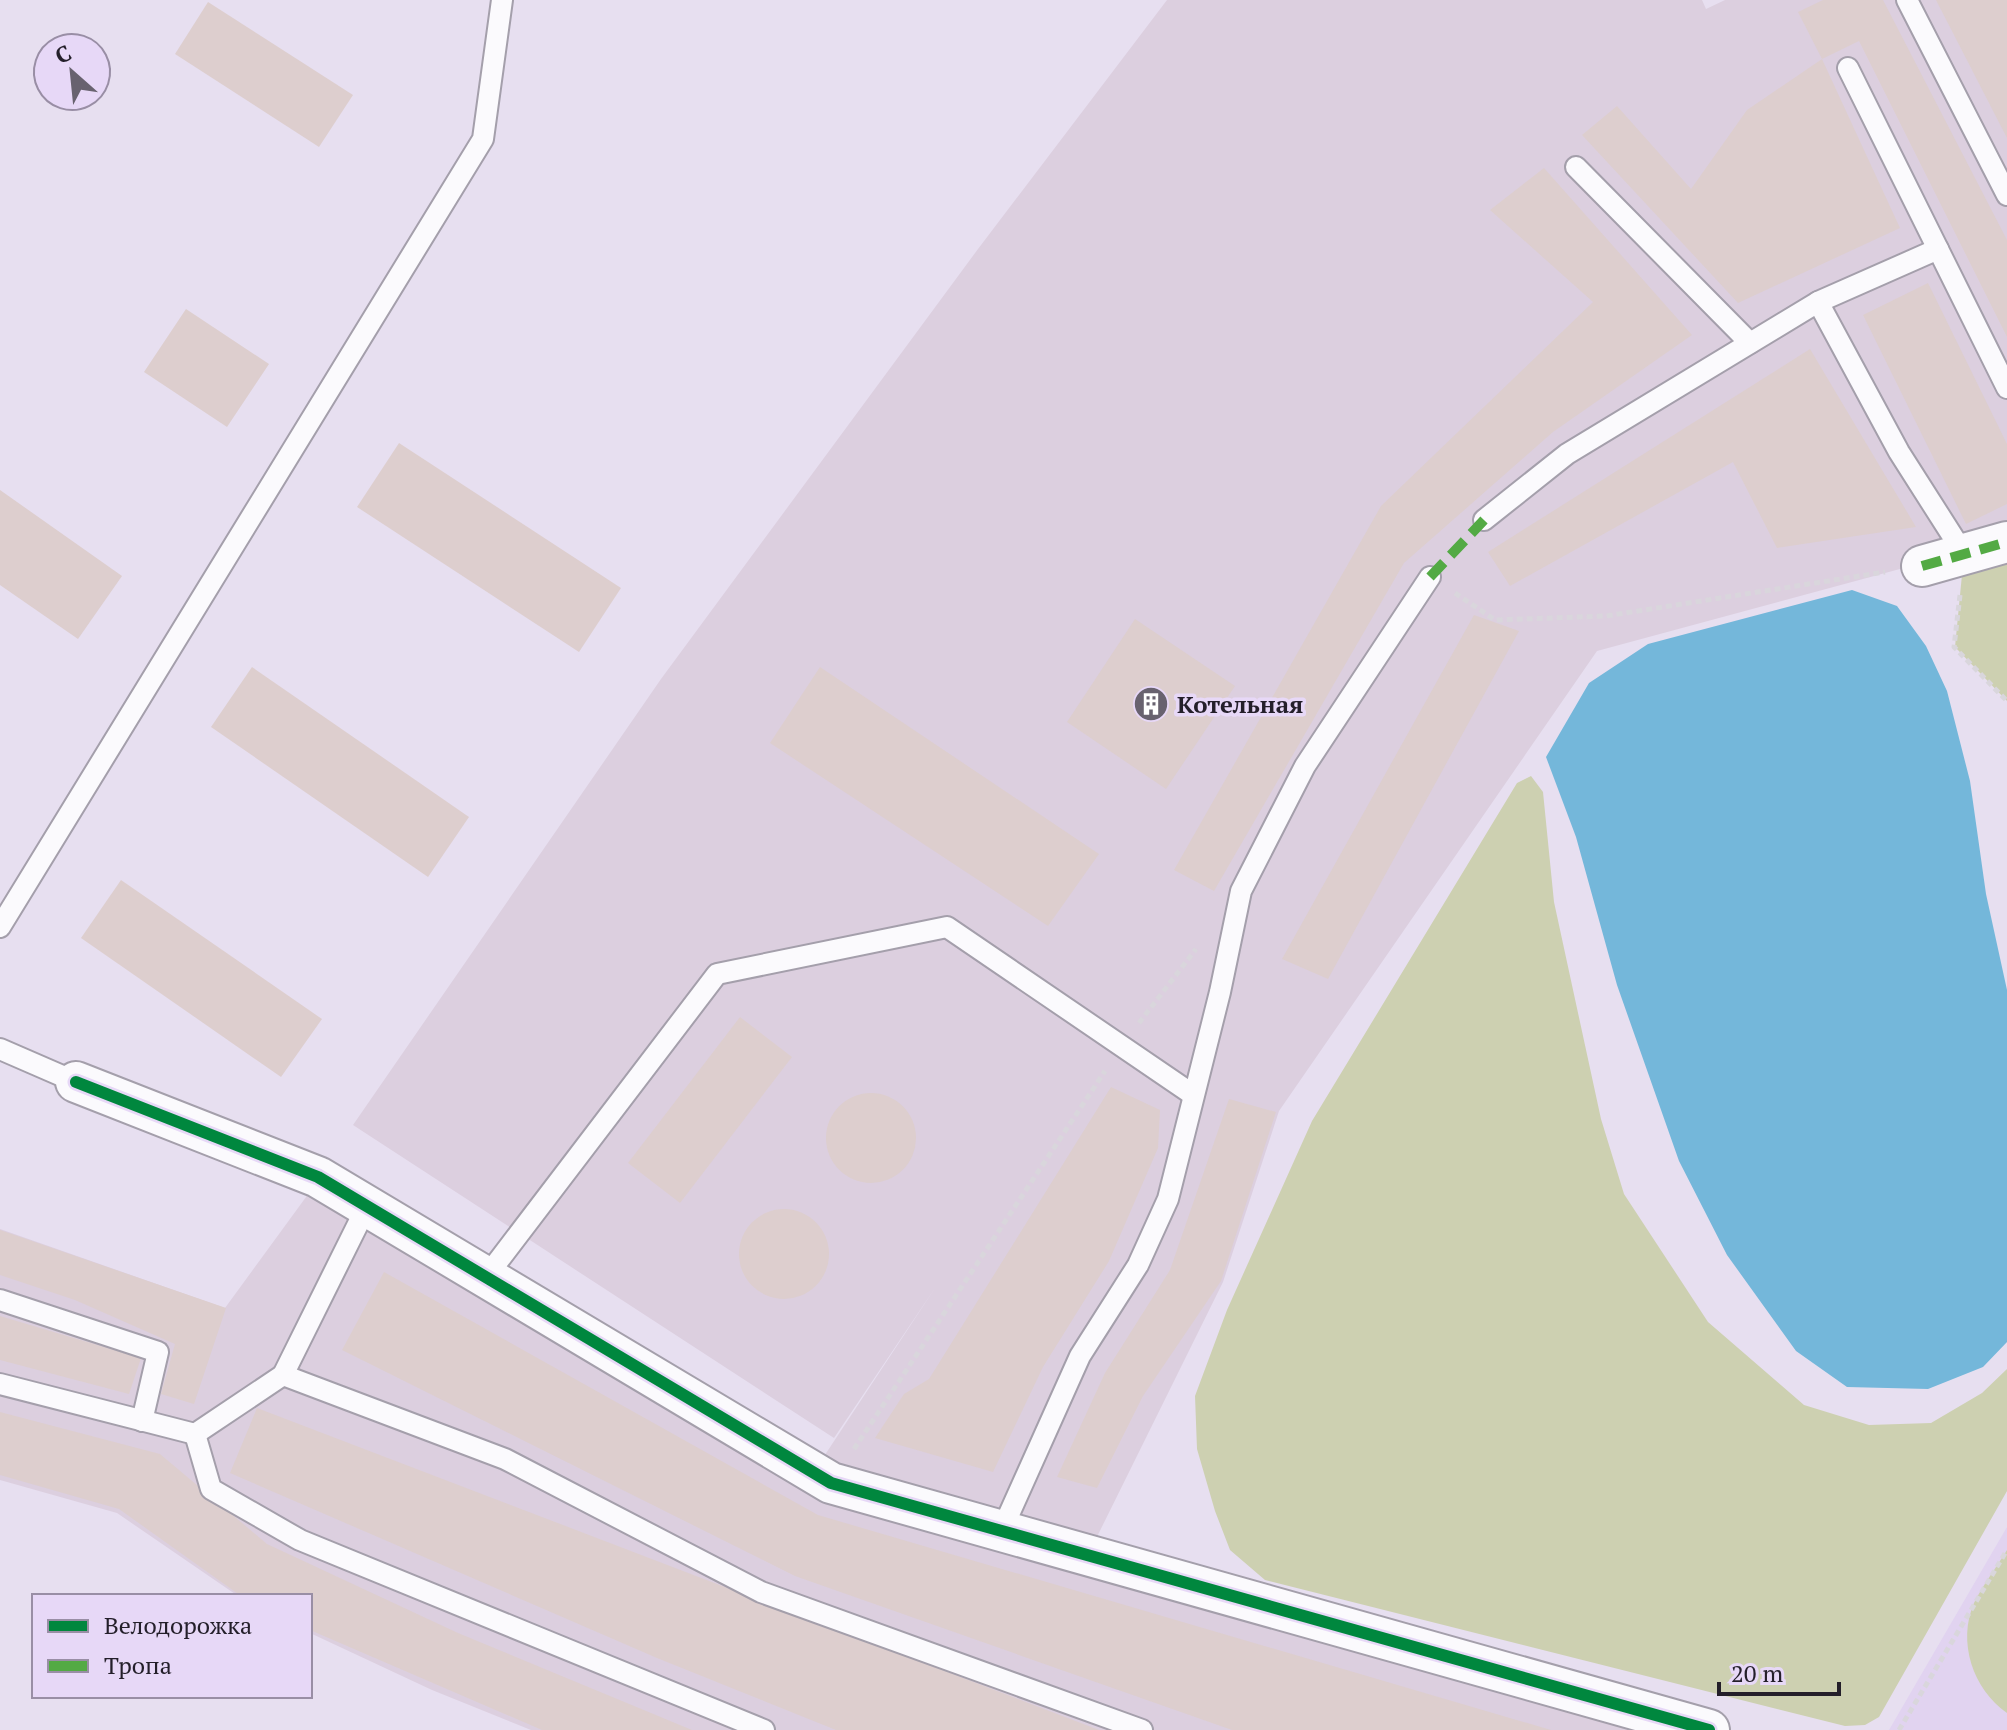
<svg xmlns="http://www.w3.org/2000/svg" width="2007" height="1730" font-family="'PT Serif',serif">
	<rect width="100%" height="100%" fill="#e7dff0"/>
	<polygon fill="#dccfdf" points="1167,0 1702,0 1706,9 1725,0 2007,0 2007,540 1597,651 1279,1111 1223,1282 1087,1557 1693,1730 531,1730 432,1690 310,1633 310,1596 238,1596 117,1513 0,1480 0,1229 225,1308 317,1182 813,1473 935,1288 834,1438 353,1125 661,679 978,249"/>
	<polygon fill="#e1d3f0" points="2007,1527 2007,1730 1889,1730"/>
	<g fill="#cdd0b1">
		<polygon points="2007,542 2007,701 1955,647 1964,554"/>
		<polygon points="1531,776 1543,792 1554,902 1601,1119 1624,1194 1708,1322 1804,1405 1869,1425 1931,1423 1982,1393 2007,1369 2007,1491 1879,1717 1865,1725 1845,1726 1265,1580 1230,1550 1215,1511 1197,1449 1195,1396 1227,1310 1312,1121 1517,783"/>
		<path d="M2007,1550V1713C1973,1689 1957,1642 1974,1603C1983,1585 1996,1568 2007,1550Z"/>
	</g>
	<polygon fill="#74b7da" points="1852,590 1897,606 1926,646 1947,691 1970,781 1986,894 2007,990 2007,1342 1983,1367 1928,1389 1847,1387 1796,1351 1727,1255 1679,1161 1617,985 1576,837 1546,757 1589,683 1648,644"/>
	<g fill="#ddcece">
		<polygon points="1823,0 1883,0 2007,240 2007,337 1859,41 1822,59 1798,12"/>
		<polygon points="1936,0 2007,0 2007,138"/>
		<polygon points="208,2 353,95 319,147 175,54"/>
		<polygon points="1822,59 1900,228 1738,303 1582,135 1617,106 1691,189 1747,110"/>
		<polygon points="1544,168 1692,335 1553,432 1404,563 1214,891 1174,870 1381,506 1593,302 1490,210"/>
		<polygon points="1928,283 2007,444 2007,504 1966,524 1863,315"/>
		<polygon points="186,309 269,364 227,427 144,372"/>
		<polygon points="1810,349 1916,527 1777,548 1733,462 1510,586 1488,552"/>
		<polygon points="399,443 621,588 579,652 357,507"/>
		<polygon points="0,490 122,576 78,639 0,585"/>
		<polygon points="1474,615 1519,631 1328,979 1282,959"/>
		<polygon points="1135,619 1235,686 1166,789 1067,722"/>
		<polygon points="252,667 469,817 428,877 211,727"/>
		<polygon points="820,667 1099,854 1048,926 770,743"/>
		<polygon points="121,880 322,1019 281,1077 81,938"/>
		<polygon points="740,1017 792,1057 680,1203 628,1163"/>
		<polygon points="1111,1087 1160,1110 1158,1148 1109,1261 1043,1367 993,1472 875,1438 904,1394 929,1379"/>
		<circle cx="871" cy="1138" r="45"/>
		<polygon points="1229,1099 1276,1112 1221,1281 1143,1396 1097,1488 1057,1477 1105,1373 1170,1270"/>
		<circle cx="784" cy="1254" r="45"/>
		<polygon points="0,1230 226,1308 194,1404 161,1394 175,1344 75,1300 0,1275"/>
		<polygon points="384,1272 818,1515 1551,1730 1232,1730 795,1576 342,1350"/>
		<polygon points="0,1316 141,1358 129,1394 0,1360"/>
		<polygon points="257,1408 1099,1730 836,1730 657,1658 230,1473"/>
		<polygon points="0,1412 160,1454 267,1544 458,1633 692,1730 542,1730 310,1630 310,1596 241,1596 119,1509 0,1475"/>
	</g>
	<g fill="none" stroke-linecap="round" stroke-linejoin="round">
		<g stroke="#a49fab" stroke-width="24">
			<g id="lane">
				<polyline points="1907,0 2007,195"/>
				<polyline points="1848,68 2007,388"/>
				<polyline points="1576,167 1750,343"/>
				<polyline points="1818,302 1938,249"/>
				<polyline points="1484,520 1567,454 1818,302 1899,452 1964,554"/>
				<polyline points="0,927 483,139 502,0"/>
				<polyline points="0,1049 76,1082"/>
				<polyline points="367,1206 283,1375 505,1459 761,1592 1142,1730"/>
				<polyline points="486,1277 717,974 947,927 1192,1094"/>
				<polyline points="0,1300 158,1352 142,1421"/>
				<polyline points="0,1384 195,1434 283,1375"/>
				<polyline points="195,1434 211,1489 300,1540 764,1730"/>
				<polyline points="1001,1532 1080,1356 1138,1265 1168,1199 1220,992 1241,891 1305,766 1430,577"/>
			</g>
		</g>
		<g stroke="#a49fab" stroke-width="44">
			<g id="street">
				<polyline points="1922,566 2007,542"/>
				<polyline points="76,1082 318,1177 831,1483 1709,1730"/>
			</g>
		</g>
		<g stroke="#d9d6dc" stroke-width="5" stroke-dasharray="6 4" stroke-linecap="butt">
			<polyline points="1455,593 1495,620 1606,616 1885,572"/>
			<polyline points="1960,595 1954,647 2007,701"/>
			<polyline points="1139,1023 1196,949"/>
			<polyline points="854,1449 1105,1071"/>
			<polyline points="1899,1730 2007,1550"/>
		</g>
		<use href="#lane" stroke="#fbfafd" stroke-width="20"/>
		<use href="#street" stroke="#fbfafd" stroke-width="40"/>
		<g stroke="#53aa44" stroke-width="10" stroke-dasharray="20 10" stroke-linecap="butt">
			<polyline points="1922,566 2007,542"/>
			<polyline points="1430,577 1484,520"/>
		</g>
		<g stroke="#e7d8f7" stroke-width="17">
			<polyline id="cycleway" points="76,1082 318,1177 831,1483 1709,1730"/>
		</g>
		<use href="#cycleway" stroke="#00873e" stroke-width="12"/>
	</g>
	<defs>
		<g id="building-disc" transform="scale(1.8)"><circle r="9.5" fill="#68626f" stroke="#e7d8f7"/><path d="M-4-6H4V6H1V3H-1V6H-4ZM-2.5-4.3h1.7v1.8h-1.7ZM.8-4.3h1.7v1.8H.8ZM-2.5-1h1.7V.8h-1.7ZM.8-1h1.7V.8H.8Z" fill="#fff"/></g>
	</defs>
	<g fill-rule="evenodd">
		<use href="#building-disc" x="1151" y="704"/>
	</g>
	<g text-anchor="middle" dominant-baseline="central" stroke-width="7" stroke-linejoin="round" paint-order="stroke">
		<g font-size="24" font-weight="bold" fill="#241f2a" stroke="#e7d8f7" text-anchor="start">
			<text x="1177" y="704">Котельная</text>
		</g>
	</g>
	<rect x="32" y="1594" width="280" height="104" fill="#e7d8f7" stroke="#998ea5" stroke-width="2"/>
	<rect x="48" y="1620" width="40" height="12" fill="#00873e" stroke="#998ea5" stroke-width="2"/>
	<text x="104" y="1634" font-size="24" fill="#241f2a">Велодорожка</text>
	<rect x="48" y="1660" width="40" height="12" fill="#53aa44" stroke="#998ea5" stroke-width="2"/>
	<text x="104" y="1674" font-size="24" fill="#241f2a">Тропа</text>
	<g transform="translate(72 72) rotate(333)"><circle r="38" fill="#e7d8f7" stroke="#998ea5" stroke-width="2"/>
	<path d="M0-6L14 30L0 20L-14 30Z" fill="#68626f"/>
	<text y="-12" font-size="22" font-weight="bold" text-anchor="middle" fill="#241f2a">С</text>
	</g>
	<path d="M1719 1682v12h120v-12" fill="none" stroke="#241f2a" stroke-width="4"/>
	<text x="1731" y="1682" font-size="24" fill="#241f2a" stroke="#e7d8f7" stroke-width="6" paint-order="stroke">20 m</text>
</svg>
